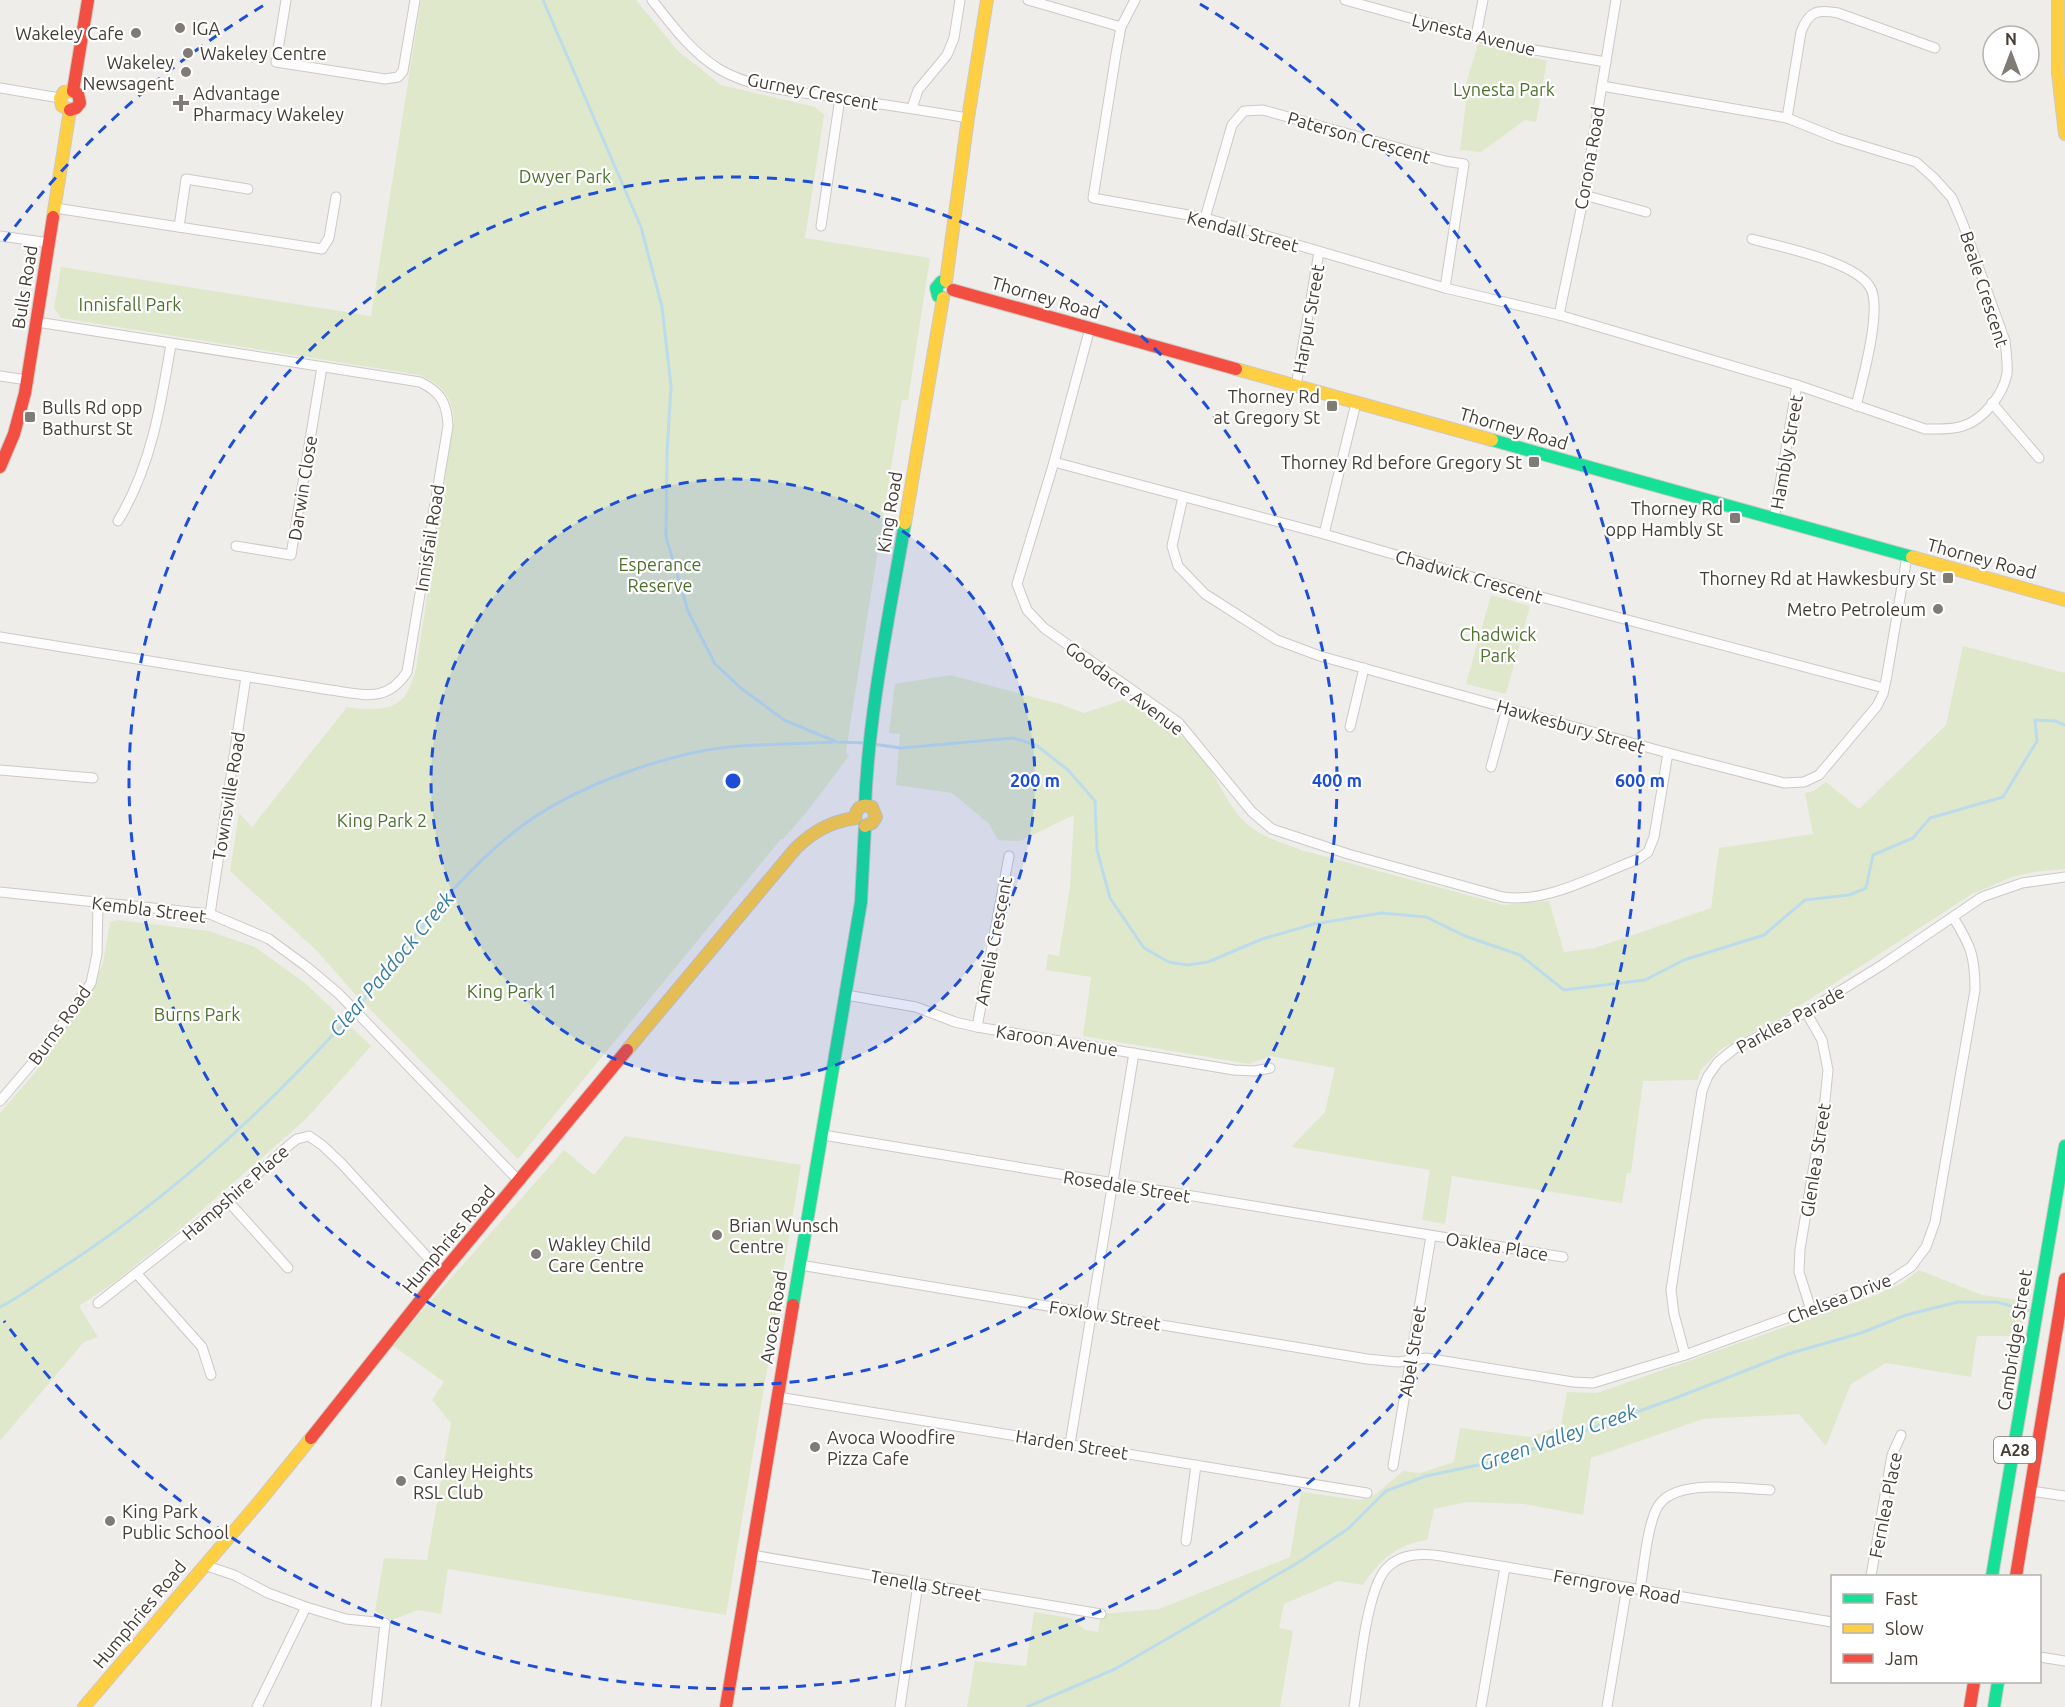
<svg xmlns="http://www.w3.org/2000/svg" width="2065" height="1707" font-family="Ubuntu,sans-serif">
	<rect width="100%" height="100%" fill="#efedea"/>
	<g fill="#dfe8cb">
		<path d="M421,0H636L678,51L721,85L815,107L824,115L805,238L930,258L908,400H902L851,719L846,753L849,756L806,813L783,839H781L518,1159L355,994L317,951L230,871L239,813L252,827L347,707C363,710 388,712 402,699C409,693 413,678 416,669L454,420C452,396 442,385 420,375L61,318L54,308L61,267L371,316Z"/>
		<polygon points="1478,44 1547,61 1536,122 1525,120 1481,152 1460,150 1466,103 1461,100"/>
		<polygon points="1491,595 1530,606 1506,694 1466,684"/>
		<path d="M1963,646L2065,673V869L2034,872L2012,877L1972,894L1784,1016L1721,1049L1700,1071L1698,1080L1643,1081L1631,1173H1627L1622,1203L1452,1176L1445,1224L1422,1220L1430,1170L1291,1147L1325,1112L1335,1068L1270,1056L1249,1064L1083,1036L1091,977L1046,970L1048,954L1059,956L1070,887L1074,815L1020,841L998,840L989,824L952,793L896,785L900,734L889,733L895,684L950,675L1060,704L1084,713L1123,700C1146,714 1174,728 1193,747C1215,769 1224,803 1246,823C1261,837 1283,843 1301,850L1504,905L1549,901L1564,952L1595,948L1711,908L1719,848L1813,834L1805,793L1814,791L1826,782L1859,809L1946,725Z"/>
		<polygon points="118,920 209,931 255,947 305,983 371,1046 306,1119 177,1232 112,1284 79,1306 98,1337 84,1342 0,1441 0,1113 38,1069 92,988 103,963 110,922"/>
		<polygon points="625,1136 801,1165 726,1615 448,1569 441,1614 418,1610 392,1620 375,1611 384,1558 427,1560 451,1423 432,1400 444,1382 392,1345 564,1150 594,1175"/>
		<path d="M1919,1270L1982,1295L2026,1301L2020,1336H1977L1971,1377L1886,1363L1851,1384L1826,1446L1799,1414L1703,1419L1591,1458L1583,1515L1524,1504L1467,1502L1434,1509L1427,1540C1397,1544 1379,1561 1363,1585L1338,1581L1284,1604L1279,1628L1293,1631L1280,1707H967L975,1661L1026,1666L1034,1612L1071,1618L1085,1630L1098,1632L1101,1614L1159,1609L1290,1557L1301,1492L1359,1500L1375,1495L1403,1471L1420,1473L1454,1462L1460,1428L1530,1437L1561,1425L1567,1392L1597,1393L1876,1295L1902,1283Z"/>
	</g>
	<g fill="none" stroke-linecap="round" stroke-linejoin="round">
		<g stroke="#bddceb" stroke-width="3">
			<polyline points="543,0 641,227 662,307 671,386 667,454 666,537 688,611 715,664 742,689 784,720 837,742 867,743"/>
			<polyline points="873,744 901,748 1013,738 1036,745 1068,770 1095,801 1097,850 1110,898 1144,948 1169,962 1187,965 1208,962 1262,939 1314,924 1381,913 1426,917 1465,936 1520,955 1564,990 1645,980 1684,960 1764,935 1805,900 1849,895 1866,888 1873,855 1913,838 1930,818 2003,797 2037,741 2035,720 2055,721 2065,725"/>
			<path d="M0,1307C20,1297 38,1283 57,1271C163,1203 258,1117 342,1025C404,955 455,871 533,818C584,784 668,753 729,747C763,744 799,744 833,742"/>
			<polyline points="1027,1707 1115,1669 1299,1562 1349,1528 1386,1491 1426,1476 1502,1460 1673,1399 1788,1354 1861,1333 1906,1315 1958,1302 1996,1302 2031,1311"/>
		</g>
		<g stroke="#ccc9c6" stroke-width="11">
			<g id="street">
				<polyline points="286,0 276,62 385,79 398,77 403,71 415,0"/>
				<path d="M652,0C672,25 691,52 719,69C751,88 791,91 826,96C873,103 921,110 968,118"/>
				<polyline points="1028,0 1121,27"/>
				<path d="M1135,0L1121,27L1116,54L1093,198L1205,218L1445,288L1559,315L1797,385L1925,429C1937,429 1951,430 1963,426C1983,420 2003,395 2007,374C2008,363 2006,352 2005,341L1963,224L1952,198L1934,178L1916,162L1837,138L1787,118L1602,86"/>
				<polyline points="1345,0 1511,46 1606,62"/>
				<polyline points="1476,36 1483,0"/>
				<polyline points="0,88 60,98"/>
				<polyline points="912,108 918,90 947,55 954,38 960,0"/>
				<path d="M1787,118L1801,32C1809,11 1817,9 1838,13L1935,48"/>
				<polyline points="1584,195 1646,212"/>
				<polyline points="55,208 322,249 329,238 336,197"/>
				<polyline points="1205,218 1232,125 1244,111 1263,110 1445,161 1464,164 1445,288"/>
				<polyline points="821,226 840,98"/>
				<polyline points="179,227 186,179 248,189"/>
				<polyline points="0,236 50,243"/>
				<path d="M1752,239C1781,247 1854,261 1870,287C1883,308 1862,381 1856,406"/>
				<polyline points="1559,315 1584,195 1616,0"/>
				<path d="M1090,328L1054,462L1017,584L1027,610L1044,628L1179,723L1252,812L1272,829L1348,854L1503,897C1546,904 1599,874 1638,859L1648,852L1654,837L1668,753"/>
				<polyline points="0,376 27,380"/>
				<polyline points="1296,386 1319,252"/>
				<polyline points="1992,403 2039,458"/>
				<polyline points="1054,462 1324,534 1530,594 1884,688"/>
				<polyline points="1183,497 1172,546 1178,566 1205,594 1277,640 1320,656 1668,753 1784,783 1804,782 1819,775 1877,706 1883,694 1887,675 1907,556"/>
				<polyline points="1774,519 1797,385"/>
				<path d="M118,521C151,467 161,405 171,344"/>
				<polyline points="1324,534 1356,403"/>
				<polyline points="236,546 291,555 322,367"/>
				<path d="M0,637L330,690C363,694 386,704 407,672L448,426C447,403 441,392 420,382L37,322"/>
				<polyline points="1350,727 1364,668"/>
				<polyline points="1491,767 1507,708"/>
				<polyline points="0,770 93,778"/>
				<polyline points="0,892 210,914 269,939 307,967 339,994 519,1181"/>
				<polyline points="210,914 246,677"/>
				<polyline points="846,995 916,1007 955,1022 977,1027 1234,1070 1255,1071 1270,1068"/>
				<polyline points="1806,1012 1822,1040 1828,1070 1825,1100 1800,1249 1799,1272 1811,1310"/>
				<polyline points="977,1027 1009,856"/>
				<polyline points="0,1101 47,1046 91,983 97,954 98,903"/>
				<polyline points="823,1135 1563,1257"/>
				<polyline points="228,1201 288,1268"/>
				<path d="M800,1265L1367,1359L1398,1362L1426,1358L1573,1382L1593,1383L1685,1355L1891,1280L1911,1267L1926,1247L1935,1222L1975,990C1975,956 1971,946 1953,917"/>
				<polyline points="137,1274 202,1347 211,1375"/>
				<polyline points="98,1303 228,1201 288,1146 297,1139 309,1136 322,1145 342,1164 442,1273"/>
				<polyline points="1685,1355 1674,1314 1671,1290 1702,1091 1708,1076 1718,1062 1734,1049 1806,1012 1882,965 1982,897 2022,883 2065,877"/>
				<polyline points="778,1397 1367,1493"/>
				<polyline points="1070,1444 1134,1053"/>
				<polyline points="1393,1466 1431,1236"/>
				<polyline points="2031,1491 2065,1496"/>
				<polyline points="1186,1541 1196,1465"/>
				<polyline points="752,1555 1101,1614"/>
				<polyline points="204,1565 234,1575 268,1593 306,1607 346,1619 385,1623 376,1707"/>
				<polyline points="1871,1576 1892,1455 1901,1435"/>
				<path d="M1640,1589C1644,1567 1647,1527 1657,1508C1673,1477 1741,1489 1770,1490"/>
				<polyline points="2040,1657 2065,1661"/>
				<polyline points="257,1707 306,1607"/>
				<polyline points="900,1707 918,1584"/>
				<path d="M1354,1707C1359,1675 1366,1591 1386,1569C1400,1553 1422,1553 1441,1556L1832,1622"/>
				<polyline points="1481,1707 1505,1567"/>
				<polyline points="1607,1707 1627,1587"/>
			</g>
		</g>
		<g stroke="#cec9c1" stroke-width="14">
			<g id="fast">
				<polyline points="943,298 938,296 936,288 941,282 946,281"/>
				<polyline points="1492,440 1912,557"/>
				<path d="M865,805C869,710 889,616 905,523"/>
				<polyline points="793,1305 861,902 865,826"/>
				<polyline points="1992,1576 2065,1146"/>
				<polyline points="1994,1707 1998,1682"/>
			</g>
		</g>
		<g stroke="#cec9c1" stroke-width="14">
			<g id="slow">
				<polyline points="2058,0 2058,73 2065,134"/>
				<polyline points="70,110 62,106 60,98 64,92 73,91"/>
				<polyline points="53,217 70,110"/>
				<polyline points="946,281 968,118 987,0"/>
				<polyline points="1236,369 1492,440"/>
				<polyline points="905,523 943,298"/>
				<polyline points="1912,557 2065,600"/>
				<path d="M855,818C856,808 862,803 872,807L876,817L872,823L865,826"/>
				<path d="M627,1050L796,848C814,831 830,822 855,818"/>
				<polyline points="84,1707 259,1502 311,1438"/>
			</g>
		</g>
		<g stroke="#cec9c1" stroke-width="14">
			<g id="jam">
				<polyline points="73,91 88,0"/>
				<polyline points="70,110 76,108 80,103 78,94 73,91"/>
				<polyline points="953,290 1236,369"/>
				<polyline points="0,467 14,434 25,393 53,217"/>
				<polyline points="311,1438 442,1273 627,1050"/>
				<polyline points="2016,1576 2065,1279"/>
				<polyline points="726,1707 793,1305"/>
				<polyline points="1970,1707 1974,1682"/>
			</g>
		</g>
		<use href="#street" stroke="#fdfcfc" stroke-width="9"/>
		<use href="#fast" stroke="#16e098" stroke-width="12"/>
		<use href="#slow" stroke="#ffcf43" stroke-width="12"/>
		<use href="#jam" stroke="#f24e42" stroke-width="12"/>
	</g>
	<circle cx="733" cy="781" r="302" fill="#1d4ed8" fill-opacity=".12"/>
	<g fill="none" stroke="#1d4ed8" stroke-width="3" stroke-dasharray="10 8">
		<circle cx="733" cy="781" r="302"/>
		<circle cx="733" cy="781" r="604"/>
		<path d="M4 241A907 907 0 0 1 266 4M1200 4A907 907 0 1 1 4 1321"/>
	</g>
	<g fill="#807b75" stroke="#fff" stroke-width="2">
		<circle cx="180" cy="28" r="6"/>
		<circle cx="136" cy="33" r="6"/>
		<circle cx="188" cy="53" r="6"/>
		<circle cx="186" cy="72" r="6"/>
		<path d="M178 94h6v6h6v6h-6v6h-6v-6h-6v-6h6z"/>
		<rect x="1326" y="400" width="12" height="12" rx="3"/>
		<rect x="24" y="411" width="12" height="12" rx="3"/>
		<rect x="1528" y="456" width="12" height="12" rx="3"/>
		<rect x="1729" y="512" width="12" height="12" rx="3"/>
		<rect x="1942" y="572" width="12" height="12" rx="3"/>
		<circle cx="1938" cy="609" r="6"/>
		<circle cx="717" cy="1235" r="6"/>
		<circle cx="536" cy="1254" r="6"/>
		<circle cx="815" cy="1447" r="6"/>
		<circle cx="401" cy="1481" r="6"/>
		<circle cx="110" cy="1521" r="6"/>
	</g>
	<g text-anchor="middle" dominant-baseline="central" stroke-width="4.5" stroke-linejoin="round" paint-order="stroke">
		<rect fill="#fff" stroke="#7d7872" stroke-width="1.5" x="1994" y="1437" width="42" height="26" rx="4.5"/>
		<g font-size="16" font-weight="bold" fill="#453e36">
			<text x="2015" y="1450">A28</text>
		</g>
		<g font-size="18" fill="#453e36" stroke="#fff" text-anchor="start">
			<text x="192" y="28">IGA</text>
			<text x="124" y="33" text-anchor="end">Wakeley Cafe</text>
			<text x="200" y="53">Wakeley Centre</text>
			<text x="174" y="62" text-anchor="end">Wakeley<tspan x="174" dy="21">Newsagent</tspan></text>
			<text x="193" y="93">Advantage<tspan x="193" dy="21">Pharmacy Wakeley</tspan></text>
			<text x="1320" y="396" text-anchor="end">Thorney Rd<tspan x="1320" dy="21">at Gregory St</tspan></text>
			<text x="42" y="407">Bulls Rd opp<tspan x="42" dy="21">Bathurst St</tspan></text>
			<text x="1522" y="462" text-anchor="end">Thorney Rd before Gregory St</text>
			<text x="1723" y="508" text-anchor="end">Thorney Rd<tspan x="1723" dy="21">opp Hambly St</tspan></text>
			<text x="1936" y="578" text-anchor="end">Thorney Rd at Hawkesbury St</text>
			<text x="1926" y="609" text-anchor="end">Metro Petroleum</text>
			<text x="729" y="1225">Brian Wunsch<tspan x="729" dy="21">Centre</tspan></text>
			<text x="548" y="1244">Wakley Child<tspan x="548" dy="21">Care Centre</tspan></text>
			<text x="827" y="1437">Avoca Woodfire<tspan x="827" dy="21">Pizza Cafe</tspan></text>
			<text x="413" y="1471">Canley Heights<tspan x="413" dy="21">RSL Club</tspan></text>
			<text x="122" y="1511">King Park<tspan x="122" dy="21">Public School</tspan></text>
		</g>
		<g font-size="18" fill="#453e36" stroke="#fff">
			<text transform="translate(1474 34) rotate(14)">Lynesta Avenue</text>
			<text transform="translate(813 91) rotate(11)">Gurney Crescent</text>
			<text transform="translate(1359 137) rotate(16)">Paterson Crescent</text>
			<text transform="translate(1589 158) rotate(-80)">Corona Road</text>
			<text transform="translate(1243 231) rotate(15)">Kendall Street</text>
			<text transform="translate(24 287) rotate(-81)">Bulls Road</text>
			<text transform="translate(1985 289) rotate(72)">Beale Crescent</text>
			<text transform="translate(1046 297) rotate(16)">Thorney Road</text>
			<text transform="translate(1308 319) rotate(-80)">Harpur Street</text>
			<text transform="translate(1514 428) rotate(16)">Thorney Road</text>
			<text transform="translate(1786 452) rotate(-80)">Hambly Street</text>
			<text transform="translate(302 488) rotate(-81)">Darwin Close</text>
			<text transform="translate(889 512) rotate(-81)">King Road</text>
			<text transform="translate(429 538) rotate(-81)">Innisfail Road</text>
			<text transform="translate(1982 558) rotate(15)">Thorney Road</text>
			<text transform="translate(1469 576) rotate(16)">Chadwick Crescent</text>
			<text transform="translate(1125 688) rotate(37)">Goodacre Avenue</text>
			<text transform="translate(1571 726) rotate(16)">Hawkesbury Street</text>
			<text transform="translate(228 796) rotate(-81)">Townsville Road</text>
			<text transform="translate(149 909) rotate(7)">Kembla Street</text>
			<text transform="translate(993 941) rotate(-79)">Amelia Crescent</text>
			<text transform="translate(1790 1019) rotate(-29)">Parklea Parade</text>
			<text transform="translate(59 1025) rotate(-54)">Burns Road</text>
			<text transform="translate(1057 1040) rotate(9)">Karoon Avenue</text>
			<text transform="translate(1815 1160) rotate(-81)">Glenlea Street</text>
			<text transform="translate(1127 1186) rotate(9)">Rosedale Street</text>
			<text transform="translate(235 1192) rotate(-41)">Hampshire Place</text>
			<text transform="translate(448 1239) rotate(-50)">Humphries Road</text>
			<text transform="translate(1497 1246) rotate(9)">Oaklea Place</text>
			<text transform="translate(1839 1298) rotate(-21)">Chelsea Drive</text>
			<text transform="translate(1105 1315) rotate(9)">Foxlow Street</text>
			<text transform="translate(773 1317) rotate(-81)">Avoca Road</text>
			<text transform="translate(2014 1340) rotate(-81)">Cambridge Street</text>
			<text transform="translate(1412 1351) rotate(-81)">Abel Street</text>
			<text transform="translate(1072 1444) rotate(9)">Harden Street</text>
			<text transform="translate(1885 1505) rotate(-79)">Fernlea Place</text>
			<text transform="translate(926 1585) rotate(10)">Tenella Street</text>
			<text transform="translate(1617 1586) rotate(10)">Ferngrove Road</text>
			<text transform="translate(139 1614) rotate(-50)">Humphries Road</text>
		</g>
		<g font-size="18" fill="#4e722e" stroke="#fff">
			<text x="1504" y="89">Lynesta Park</text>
			<text x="565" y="176">Dwyer Park</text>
			<text x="130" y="304">Innisfall Park</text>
			<text x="660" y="564">Esperance<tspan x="660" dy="21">Reserve</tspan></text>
			<text x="1498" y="634">Chadwick<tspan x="1498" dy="21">Park</tspan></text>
			<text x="382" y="820">King Park 2</text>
			<text x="512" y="991">King Park 1</text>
			<text x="197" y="1014">Burns Park</text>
		</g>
		<g font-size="20" font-style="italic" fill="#357da1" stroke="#fff">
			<text transform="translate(391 964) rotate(-50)">Clear Paddock Creek</text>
			<text transform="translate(1558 1437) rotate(-19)">Green Valley Creek</text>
		</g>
	</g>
	<circle cx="733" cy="781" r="9" fill="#1d4ed8" stroke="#fff" stroke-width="3"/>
	<g font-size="18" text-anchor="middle" font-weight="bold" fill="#1d4ed8" stroke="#fff" stroke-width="4.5" stroke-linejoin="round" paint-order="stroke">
		<text x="1035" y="787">200 m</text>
		<text x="1337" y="787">400 m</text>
		<text x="1640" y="787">600 m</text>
	</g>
	<rect x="1831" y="1575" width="210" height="108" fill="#ffffff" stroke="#b5b2af" stroke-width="1.5"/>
	<rect x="1843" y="1594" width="30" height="9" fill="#16e098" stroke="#b5b2af" stroke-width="1.5"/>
	<text x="1885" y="1605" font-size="18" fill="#453e36">Fast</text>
	<rect x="1843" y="1624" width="30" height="9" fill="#ffcf43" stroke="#b5b2af" stroke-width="1.5"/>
	<text x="1885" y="1635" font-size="18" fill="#453e36">Slow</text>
	<rect x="1843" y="1654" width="30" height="9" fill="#f24e42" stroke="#b5b2af" stroke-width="1.5"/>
	<text x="1885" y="1665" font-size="18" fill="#453e36">Jam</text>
	<g transform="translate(2011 54)"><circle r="28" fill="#ffffff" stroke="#b5b2af" stroke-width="1.5"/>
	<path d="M0-4.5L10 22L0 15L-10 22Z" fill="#807b75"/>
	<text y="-9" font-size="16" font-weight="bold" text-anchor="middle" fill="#453e36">N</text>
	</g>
</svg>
